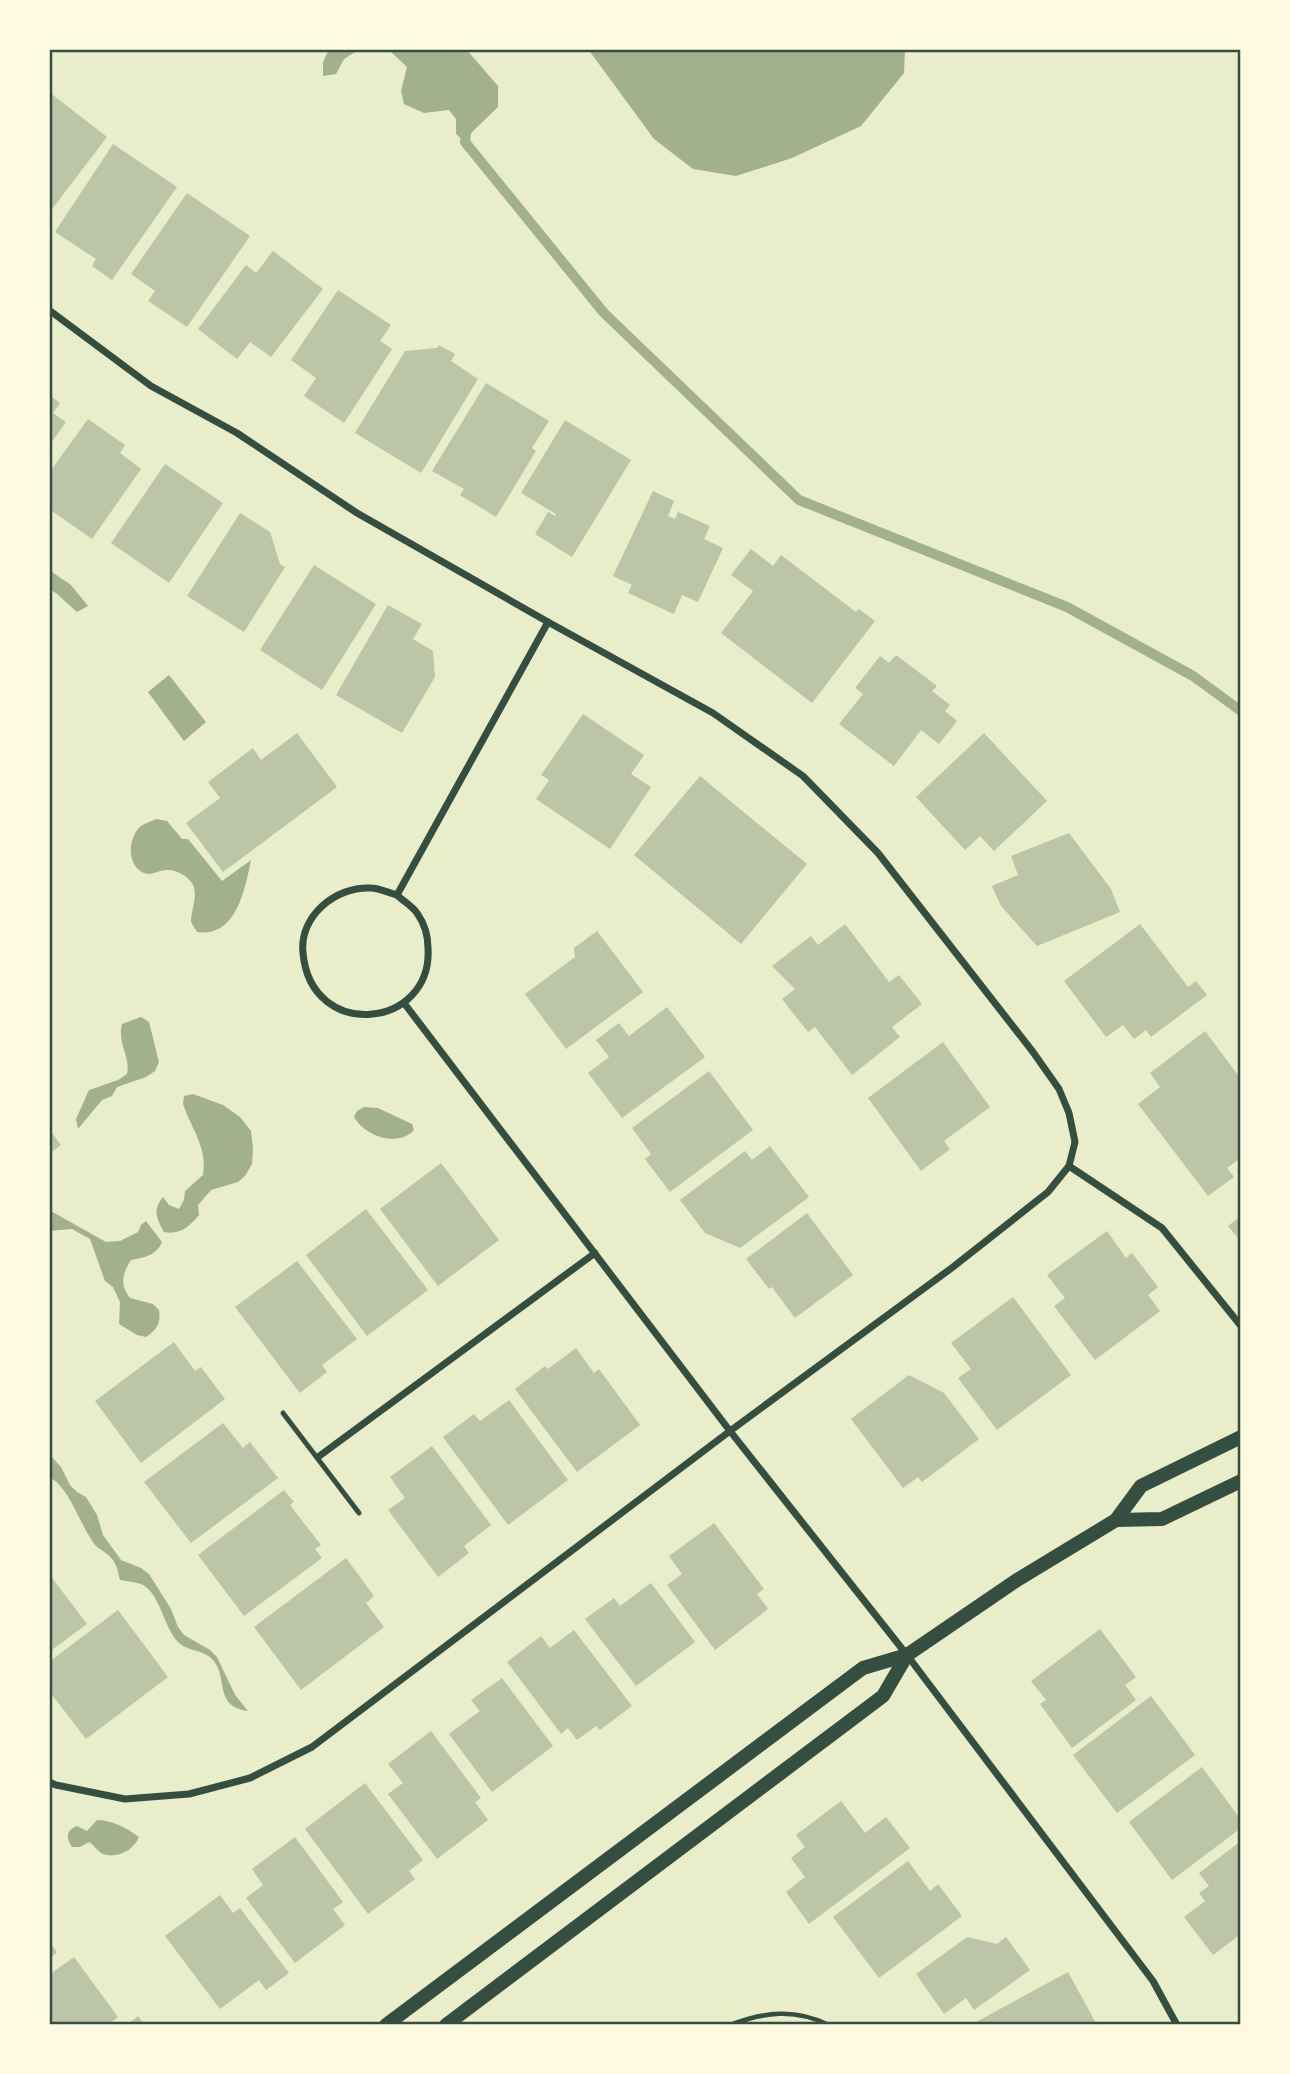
<svg xmlns="http://www.w3.org/2000/svg" width="1290" height="2074" font-family="'Open Sans',sans-serif">
	<rect width="100%" height="100%" fill="#e9edc9"/>
	<g fill="#a3b18a">
		<polygon points="329,49 360,49 344,59 336,74 323,76 323,62"/>
		<polygon points="381,49 466,49 498,86 498,107 472,132 465,142 456,134 456,119 449,110 424,113 404,104 401,91 407,67 389,50"/>
		<polygon points="588,49 905,49 904,73 861,126 792,158 736,176 693,169 654,139"/>
		<polygon points="49,570 71,585 88,606 77,612 56,593 49,589"/>
		<polygon points="169,675 206,722 184,741 148,692"/>
		<path d="M156,819L167,821L182,839H188L222,881L251,860C245,890 236,938 197,932L191,922C191,911 198,895 193,885C189,876 175,869 166,870C159,870 152,876 144,873C126,865 128,837 141,826C145,823 152,821 156,819Z"/>
		<path d="M141,1017L149,1022L159,1062L155,1071L146,1077L117,1087L112,1096L102,1100L78,1129L76,1119L89,1090L118,1080L127,1074C131,1057 117,1043 122,1024Z"/>
		<path d="M193,1094L223,1105L240,1117L251,1131L253,1148L252,1164L245,1176L238,1182L211,1190L198,1205L199,1215C189,1227 180,1235 164,1232C157,1219 152,1210 163,1197L169,1205L179,1209L184,1200L185,1191L203,1175C208,1148 191,1128 183,1104L184,1096Z"/>
		<path d="M364,1107L378,1108L412,1124L414,1130C397,1148 365,1136 354,1117L357,1111Z"/>
		<path d="M49,1210L106,1242L120,1241L138,1232L141,1225L146,1221L162,1242C156,1256 145,1257 131,1260C123,1273 119,1284 130,1298L153,1304L159,1310C161,1323 157,1330 146,1337L137,1335L119,1324L120,1302L113,1287L105,1281L90,1239L72,1229L49,1231Z"/>
		<path d="M49,1454L61,1467L70,1485L77,1492L86,1497L97,1515L103,1535L121,1560L141,1568L149,1574L171,1609L178,1627L184,1635L210,1650L217,1657L235,1695L248,1711C212,1706 230,1676 211,1658C203,1650 187,1651 178,1642C163,1626 160,1592 141,1584C135,1582 126,1581 120,1580C118,1573 117,1564 112,1559C108,1553 100,1550 95,1545C81,1527 69,1486 49,1477Z"/>
		<path d="M97,1820C112,1820 127,1828 139,1837C134,1850 117,1859 103,1854C98,1852 94,1845 89,1842L80,1847H72C66,1838 66,1830 77,1826L87,1831Z"/>
	</g>
	<g fill="none" stroke-linecap="round" stroke-linejoin="round">
		<polyline stroke="#a3b18a" stroke-width="10" points="466,131 465,142 604,313 799,500 1067,607 1193,676 1241,711"/>
	</g>
	<g fill="#bcc5a7">
		<polygon points="49,92 107,137 49,213"/>
		<polygon points="113,144 177,187 112,280 92,266 96,259 55,232"/>
		<polygon points="187,193 250,236 187,327 148,301 155,291 131,274"/>
		<polygon points="273,251 323,289 271,357 250,342 237,359 198,329 246,265 256,273"/>
		<polygon points="338,290 391,325 380,341 392,349 344,423 304,396 316,378 291,360"/>
		<polygon points="439,345 455,354 451,361 478,379 421,473 355,433 405,351 437,348"/>
		<polygon points="486,383 549,421 532,448 536,451 496,517 460,495 464,489 432,471"/>
		<polygon points="49,395 60,403 53,413 66,422 49,446"/>
		<polygon points="88,419 125,445 120,453 141,469 92,539 49,509 49,473"/>
		<polygon points="565,420 631,460 572,557 535,534 548,512 555,516 556,514 521,493"/>
		<polygon points="165,464 223,503 169,583 111,543"/>
		<polygon points="653,491 674,501 668,516 675,519 678,512 710,526 704,539 723,548 698,602 682,595 674,614 628,593 632,585 613,576"/>
		<polygon points="240,513 270,532 280,564 285,567 244,632 187,596"/>
		<polygon points="751,549 773,566 781,555 856,612 859,609 875,621 812,703 721,633 753,591 731,575"/>
		<polygon points="314,565 376,604 322,690 260,650"/>
		<polygon points="388,605 422,624 413,639 433,651 435,677 402,733 336,695"/>
		<polygon points="896,655 937,686 932,691 950,705 945,711 957,721 939,744 921,730 894,766 839,724 863,694 855,688 880,656 889,663"/>
		<polygon points="583,714 644,755 631,774 651,787 610,849 536,799 549,780 541,775"/>
		<polygon points="297,733 337,787 223,872 186,823 220,798 208,782 253,748 261,760"/>
		<polygon points="984,733 1047,801 994,851 980,836 965,850 916,797"/>
		<polygon points="700,776 807,864 741,944 634,855"/>
		<polygon points="1069,833 1111,889 1120,912 1037,946 1001,906 992,886 1018,875 1011,856"/>
		<polygon points="845,924 889,982 899,975 922,1004 892,1027 900,1037 852,1075 815,1027 808,1032 782,999 795,989 772,966 811,936 818,945"/>
		<polygon points="1140,924 1188,987 1196,981 1207,995 1151,1037 1146,1030 1134,1039 1123,1025 1106,1037 1064,981"/>
		<polygon points="597,931 643,992 566,1049 525,994 575,957 574,948"/>
		<polygon points="667,1007 705,1057 622,1118 588,1073 609,1057 596,1040 619,1023 629,1036"/>
		<polygon points="1205,1031 1241,1079 1241,1158 1227,1168 1234,1177 1208,1196 1138,1104 1160,1087 1150,1073"/>
		<polygon points="943,1042 990,1107 944,1141 950,1149 921,1171 868,1098"/>
		<polygon points="709,1071 753,1130 670,1192 645,1159 651,1154 632,1128"/>
		<polygon points="49,1129 61,1145 49,1154"/>
		<polygon points="770,1146 809,1197 740,1248 705,1233 680,1200 745,1151 752,1160"/>
		<polygon points="441,1163 499,1240 438,1286 380,1209"/>
		<polygon points="366,1209 428,1290 367,1336 306,1255"/>
		<polygon points="807,1213 853,1275 795,1318 772,1287 769,1289 746,1259"/>
		<polygon points="1241,1216 1241,1242 1228,1226"/>
		<polygon points="1107,1231 1126,1258 1132,1253 1158,1287 1148,1295 1160,1311 1095,1360 1054,1306 1065,1298 1047,1275"/>
		<polygon points="297,1261 357,1339 322,1365 327,1372 300,1393 235,1307"/>
		<polygon points="1013,1297 1071,1375 997,1430 958,1378 971,1369 951,1343"/>
		<polygon points="174,1342 195,1371 201,1367 225,1399 141,1463 95,1401"/>
		<polygon points="576,1348 594,1373 599,1369 640,1425 577,1472 515,1389 545,1366 548,1369"/>
		<polygon points="909,1375 944,1393 979,1439 922,1482 918,1477 903,1488 851,1419"/>
		<polygon points="509,1400 568,1480 508,1525 443,1437 474,1414 480,1421"/>
		<polygon points="223,1423 243,1448 250,1442 278,1478 191,1543 144,1482"/>
		<polygon points="432,1446 491,1525 464,1546 469,1553 438,1577 388,1510 405,1498 390,1477"/>
		<polygon points="284,1490 294,1502 290,1505 321,1545 315,1549 322,1558 244,1616 198,1555"/>
		<polygon points="714,1523 764,1589 757,1594 768,1609 715,1650 667,1585 682,1574 669,1556"/>
		<polygon points="346,1558 374,1596 366,1603 384,1627 301,1690 254,1627"/>
		<polygon points="49,1574 87,1624 49,1652"/>
		<polygon points="651,1583 695,1642 636,1686 585,1619 614,1598 620,1606"/>
		<polygon points="118,1610 168,1677 86,1739 49,1691 49,1662"/>
		<polygon points="1100,1629 1136,1677 1125,1685 1136,1700 1072,1748 1040,1704 1046,1700 1031,1681"/>
		<polygon points="574,1630 632,1706 600,1730 596,1726 577,1740 568,1728 561,1734 507,1662 541,1636 550,1648"/>
		<polygon points="502,1678 553,1746 492,1792 449,1734 480,1711 471,1700"/>
		<polygon points="1151,1696 1195,1755 1117,1813 1073,1755"/>
		<polygon points="431,1731 481,1798 475,1802 488,1820 437,1859 388,1794 403,1783 388,1764"/>
		<polygon points="1202,1767 1241,1820 1241,1828 1172,1880 1129,1822"/>
		<polygon points="365,1783 423,1860 409,1871 415,1879 368,1914 305,1829"/>
		<polygon points="841,1801 865,1833 886,1817 910,1848 809,1924 786,1892 805,1877 791,1858 805,1847 796,1835"/>
		<polygon points="295,1837 343,1902 333,1909 345,1925 295,1963 246,1898 263,1885 252,1869"/>
		<polygon points="1241,1841 1241,1927 1238,1930 1241,1934 1213,1955 1184,1917 1205,1901 1199,1893 1209,1886 1199,1873"/>
		<polygon points="908,1861 930,1891 938,1884 962,1916 879,1978 833,1917"/>
		<polygon points="220,1895 233,1913 240,1908 289,1973 266,1990 259,1980 220,2009 165,1936"/>
		<polygon points="967,1937 997,1944 1006,1937 1030,1970 974,2010 966,1998 944,2014 916,1974"/>
		<polygon points="49,1941 57,1952 49,1959"/>
		<polygon points="74,1957 118,2017 108,2025 49,2025 49,1975"/>
		<polygon points="1068,1972 1097,2025 978,2025 976,2022"/>
		<polygon points="138,2016 145,2025 127,2025"/>
	</g>
	<g fill="none" stroke-linecap="round" stroke-linejoin="round">
		<path stroke="#344e41" stroke-width="4.5" d="M730,2025C764,2012 795,2008 829,2025"/>
		<polyline stroke="#344e41" stroke-width="5" points="283,1413 359,1513"/>
		<g stroke="#344e41" stroke-width="7">
			<polyline points="49,310 151,386 237,433 357,513 548,622 713,713 803,776 878,853 1033,1052 1059,1089 1069,1113 1075,1142 1069,1166 1048,1192 953,1267 730,1431 312,1747 250,1778 189,1794 125,1799 56,1785 49,1782"/>
			<path d="M397,895C389,893 379,888 371,888C336,886 299,916 303,953C311,1042 433,1029 428,948C428,935 424,923 417,913C412,906 403,901 397,895L548,622"/>
			<polyline points="404,1003 730,1431 907,1655 1153,1981 1177,2025"/>
			<polyline points="1069,1166 1162,1228 1241,1326"/>
			<polyline points="318,1457 595,1253"/>
		</g>
		<g stroke="#344e41" stroke-width="14">
			<polyline points="1116,1520 1162,1519 1241,1481"/>
			<polyline points="386,2025 863,1668 907,1655 1017,1580 1116,1520 1141,1486 1241,1437"/>
			<polyline points="446,2025 883,1696 907,1655"/>
		</g>
	</g>
	<rect width="1290" height="2074" fill="none" stroke="#fefae0" stroke-width="102"/>
	<rect x="51" y="51" width="1188" height="1972" fill="none" stroke="#344e41" stroke-width="2.5"/>
</svg>
